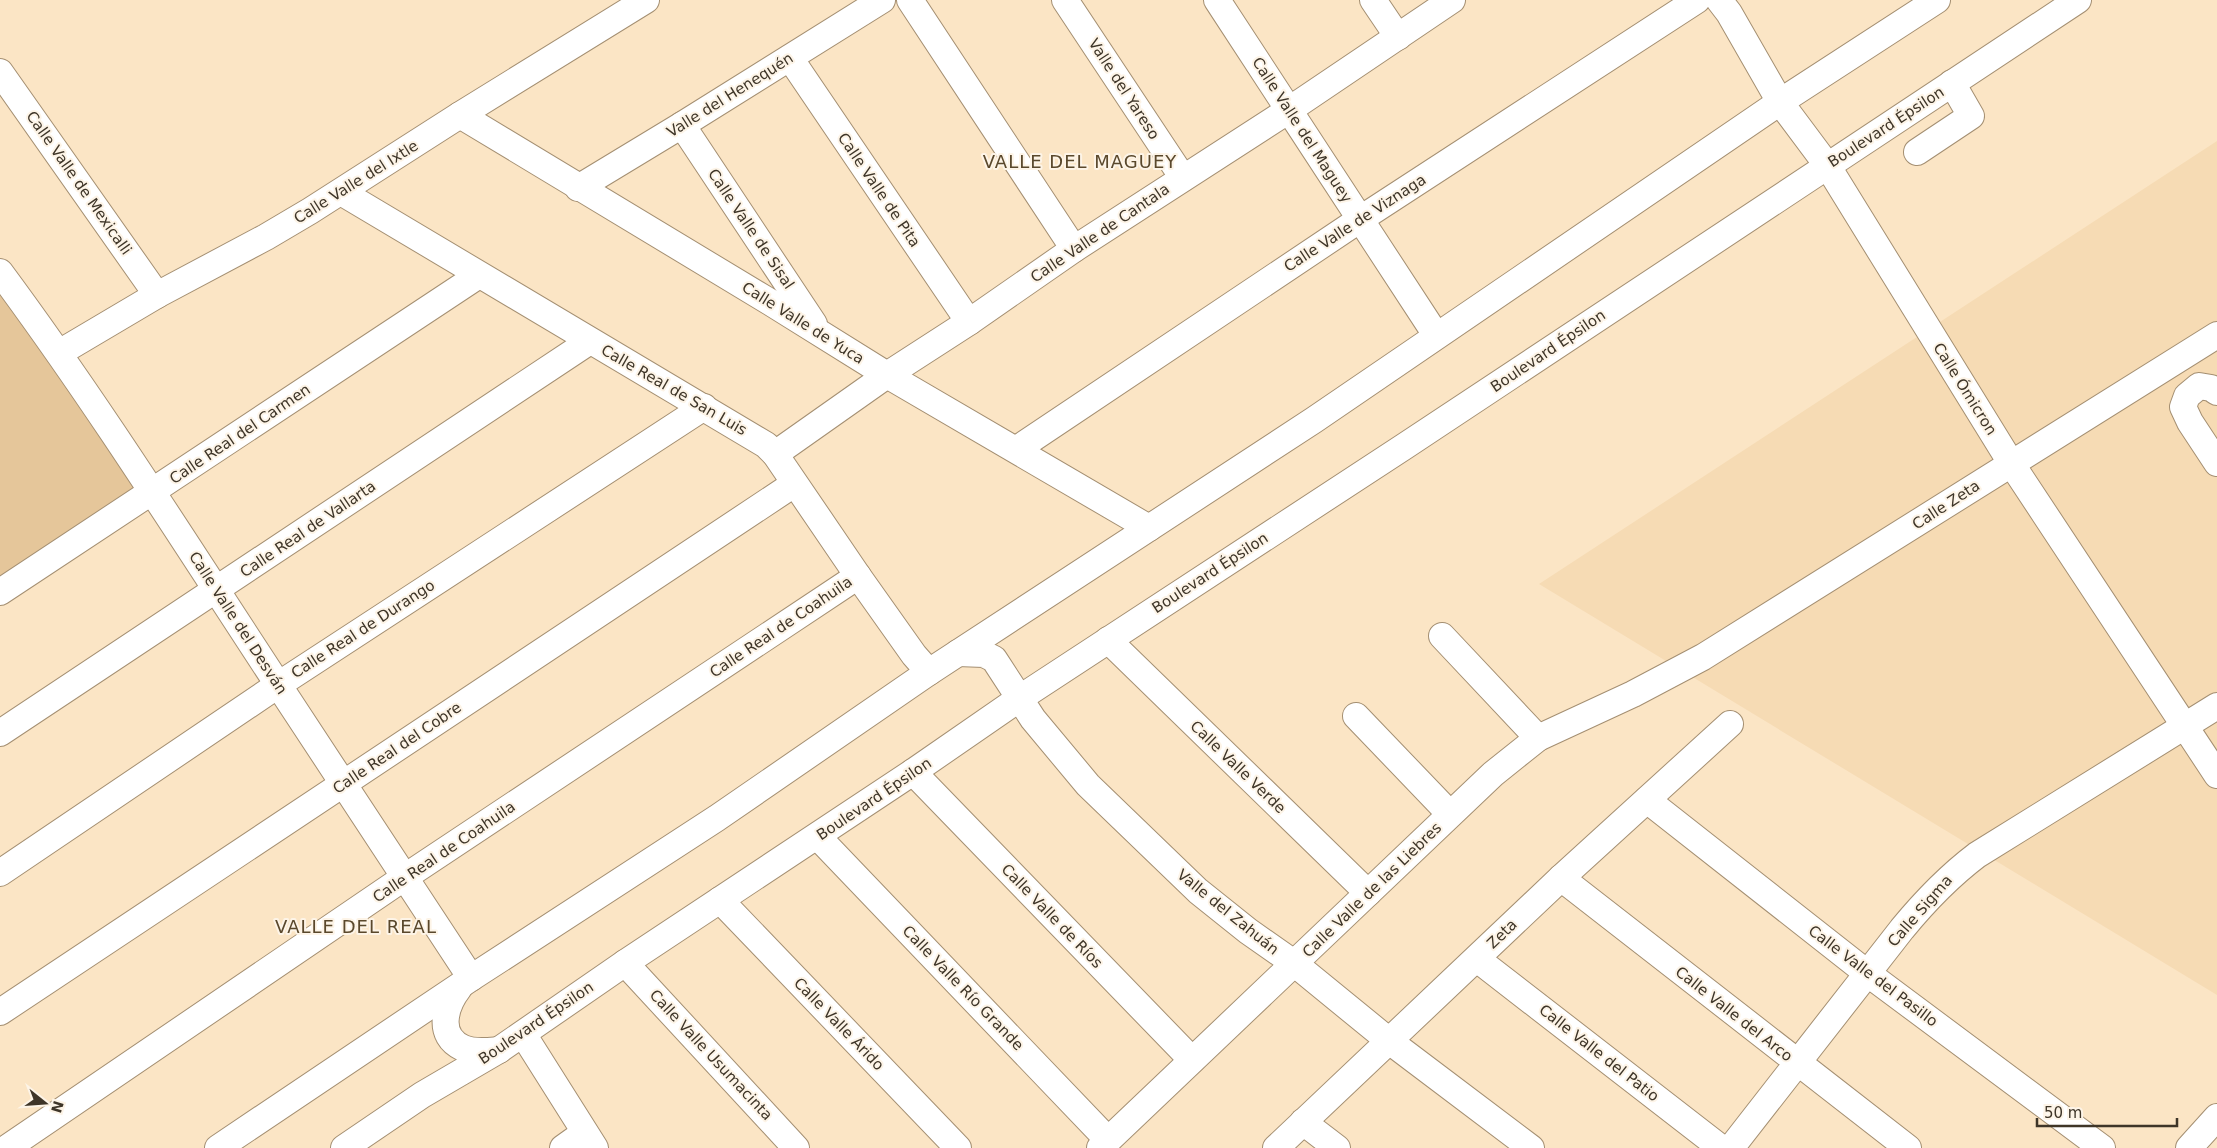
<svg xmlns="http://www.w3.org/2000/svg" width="2217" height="1148" font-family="'DejaVu Sans',sans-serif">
	<rect width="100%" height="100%" fill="#fbe5c5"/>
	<polygon fill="#f6dbb4" points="2217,141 2217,995 1539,584"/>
	<polygon fill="#e5c69a" points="0,287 141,492 0,581"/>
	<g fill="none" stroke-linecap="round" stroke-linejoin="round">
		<g stroke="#a48f72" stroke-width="28">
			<g id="minor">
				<polyline points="910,0 1074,249"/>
				<polyline points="1065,0 1183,178"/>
				<polyline points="1217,0 1436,335"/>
				<polyline points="1373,0 1398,37"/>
				<polyline points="1719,0 1729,13 1780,102 1827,165 2011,463 2217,775"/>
				<polyline points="790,58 969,322"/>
				<polyline points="0,72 157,295"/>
				<polyline points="460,115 765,299 887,375 1149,528"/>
				<polyline points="682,125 814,324"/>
				<polyline points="1917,152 1971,116 1952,83"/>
				<polyline points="578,188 682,125 882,0"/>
				<polyline points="341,192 766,445 775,454 858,576 914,655 929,672"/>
				<path d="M0,272C100,407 187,546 279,686C342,783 407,880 471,978"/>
				<polyline points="59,353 157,295 266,237 310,211 460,115 646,0"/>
				<polyline points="2217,392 2211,388 2199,386 2187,396 2183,407 2190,422 2217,463"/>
				<polyline points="1017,449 1359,220 1697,0"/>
				<polyline points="775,454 887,375 969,322 1074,249 1289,110 1452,0"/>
				<polyline points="0,592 479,275"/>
				<polyline points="1442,636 1538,738"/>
				<polyline points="1108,640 1368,893"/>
				<polyline points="958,653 984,654 994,659 1033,719 1088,785 1198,891 1248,931 1295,964 1388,1040 1531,1148"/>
				<polyline points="1356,716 1450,814"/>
				<polyline points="0,733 590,341"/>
				<polyline points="913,772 1192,1060"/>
				<polyline points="1647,800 1867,973 2102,1148"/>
				<polyline points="818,837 1108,1140"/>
				<polyline points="0,873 278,685 704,407"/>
				<polyline points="1561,878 1908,1148"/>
				<polyline points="720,900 958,1148"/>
				<polyline points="1477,959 1721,1148"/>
				<polyline points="625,963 796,1148"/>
				<path d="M459,988C445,1006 436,1036 463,1048C474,1053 487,1051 499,1050"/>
				<polyline points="0,1012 794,484"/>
				<polyline points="523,1034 595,1148"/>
				<polyline points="1303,1122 1337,1148"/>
				<polyline points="7,1148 405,877 858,576"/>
				<polyline points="218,1148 471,978 717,818 929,672 1314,420 1780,102 1937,0"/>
				<polyline points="344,1148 422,1095 499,1050 625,963 913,772 1020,698 1405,446 2078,0"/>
				<polyline points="563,1148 584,1133"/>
				<polyline points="1100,1148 1493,774 1538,738 1633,694 1703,657 2217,335"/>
				<polyline points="1276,1148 1561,878 1730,724"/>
				<path d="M1731,1148L1902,929C1925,901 1948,877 1977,855L2217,706"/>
				<polyline points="2189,1148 2217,1117"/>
			</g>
		</g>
		<use href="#minor" stroke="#fff" stroke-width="26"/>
	</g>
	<g text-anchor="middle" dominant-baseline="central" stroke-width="4" stroke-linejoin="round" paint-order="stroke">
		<g font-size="15" fill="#3e3528" stroke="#fdf4e7">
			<text transform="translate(1124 89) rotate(57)">Valle del Yareso</text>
			<text transform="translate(730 95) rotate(-32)">Valle del Henequén</text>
			<text transform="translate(1886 127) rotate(-33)">Boulevard Épsilon</text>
			<text transform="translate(1302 130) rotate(57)">Calle Valle del Maguey</text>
			<text transform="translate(356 182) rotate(-32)">Calle Valle del Ixtle</text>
			<text transform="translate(79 183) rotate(55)">Calle Valle de Mexicalli</text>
			<text transform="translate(879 190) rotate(56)">Calle Valle de Pita</text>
			<text transform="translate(1355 223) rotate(-33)">Calle Valle de Viznaga</text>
			<text transform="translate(751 229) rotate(56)">Calle Valle de Sisal</text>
			<text transform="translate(1100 233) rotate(-34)">Calle Valle de Cantala</text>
			<text transform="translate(803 323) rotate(32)">Calle Valle de Yuca</text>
			<text transform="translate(1548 351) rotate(-34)">Boulevard Épsilon</text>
			<text transform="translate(1965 389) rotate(58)">Calle Ómicron</text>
			<text transform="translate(674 390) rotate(30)">Calle Real de San Luis</text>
			<text transform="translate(240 434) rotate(-34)">Calle Real del Carmen</text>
			<text transform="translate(1946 505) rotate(-33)">Calle Zeta</text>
			<text transform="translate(308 529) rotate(-34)">Calle Real de Vallarta</text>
			<text transform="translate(1210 573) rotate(-33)">Boulevard Épsilon</text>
			<text transform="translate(238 623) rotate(57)">Calle Valle del Desván</text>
			<text transform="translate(781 627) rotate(-34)">Calle Real de Coahuila</text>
			<text transform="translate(363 629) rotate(-33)">Calle Real de Durango</text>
			<text transform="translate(397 748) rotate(-34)">Calle Real del Cobre</text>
			<text transform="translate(1238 767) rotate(44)">Calle Valle Verde</text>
			<text transform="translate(874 799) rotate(-34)">Boulevard Épsilon</text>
			<text transform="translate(444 852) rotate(-34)">Calle Real de Coahuila</text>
			<text transform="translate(1372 890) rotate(-44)">Calle Valle de las Liebres</text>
			<text transform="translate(1920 911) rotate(-49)">Calle Sigma</text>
			<text transform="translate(1228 912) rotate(39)">Valle del Zahuán</text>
			<text transform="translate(1052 916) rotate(46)">Calle Valle de Ríos</text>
			<text transform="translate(1502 934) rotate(-44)">Zeta</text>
			<text transform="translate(1873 976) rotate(37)">Calle Valle del Pasillo</text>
			<text transform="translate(963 988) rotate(46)">Calle Valle Río Grande</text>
			<text transform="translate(1734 1014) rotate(38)">Calle Valle del Arco</text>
			<text transform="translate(536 1023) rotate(-34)">Boulevard Épsilon</text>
			<text transform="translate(839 1024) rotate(46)">Calle Valle Árido</text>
			<text transform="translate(1599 1053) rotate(38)">Calle Valle del Patio</text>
			<text transform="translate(711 1055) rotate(47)">Calle Valle Usumacinta</text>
		</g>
		<g font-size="18" letter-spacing="1" fill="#5a482c" stroke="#fdf4e7">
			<text x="1080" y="161">VALLE DEL MAGUEY</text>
			<text x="356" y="926">VALLE DEL REAL</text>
		</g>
	</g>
	<g transform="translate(45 1103) rotate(107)" stroke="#fdf4e7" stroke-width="4" paint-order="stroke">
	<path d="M0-4L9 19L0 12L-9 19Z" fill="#3e3528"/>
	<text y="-8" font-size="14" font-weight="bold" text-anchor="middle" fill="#3e3528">N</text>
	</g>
	<path d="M2037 1118v8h140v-8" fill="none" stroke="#3e3528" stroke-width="2.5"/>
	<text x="2044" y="1118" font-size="15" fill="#3e3528" stroke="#fdf4e7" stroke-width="4" paint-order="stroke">50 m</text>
</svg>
